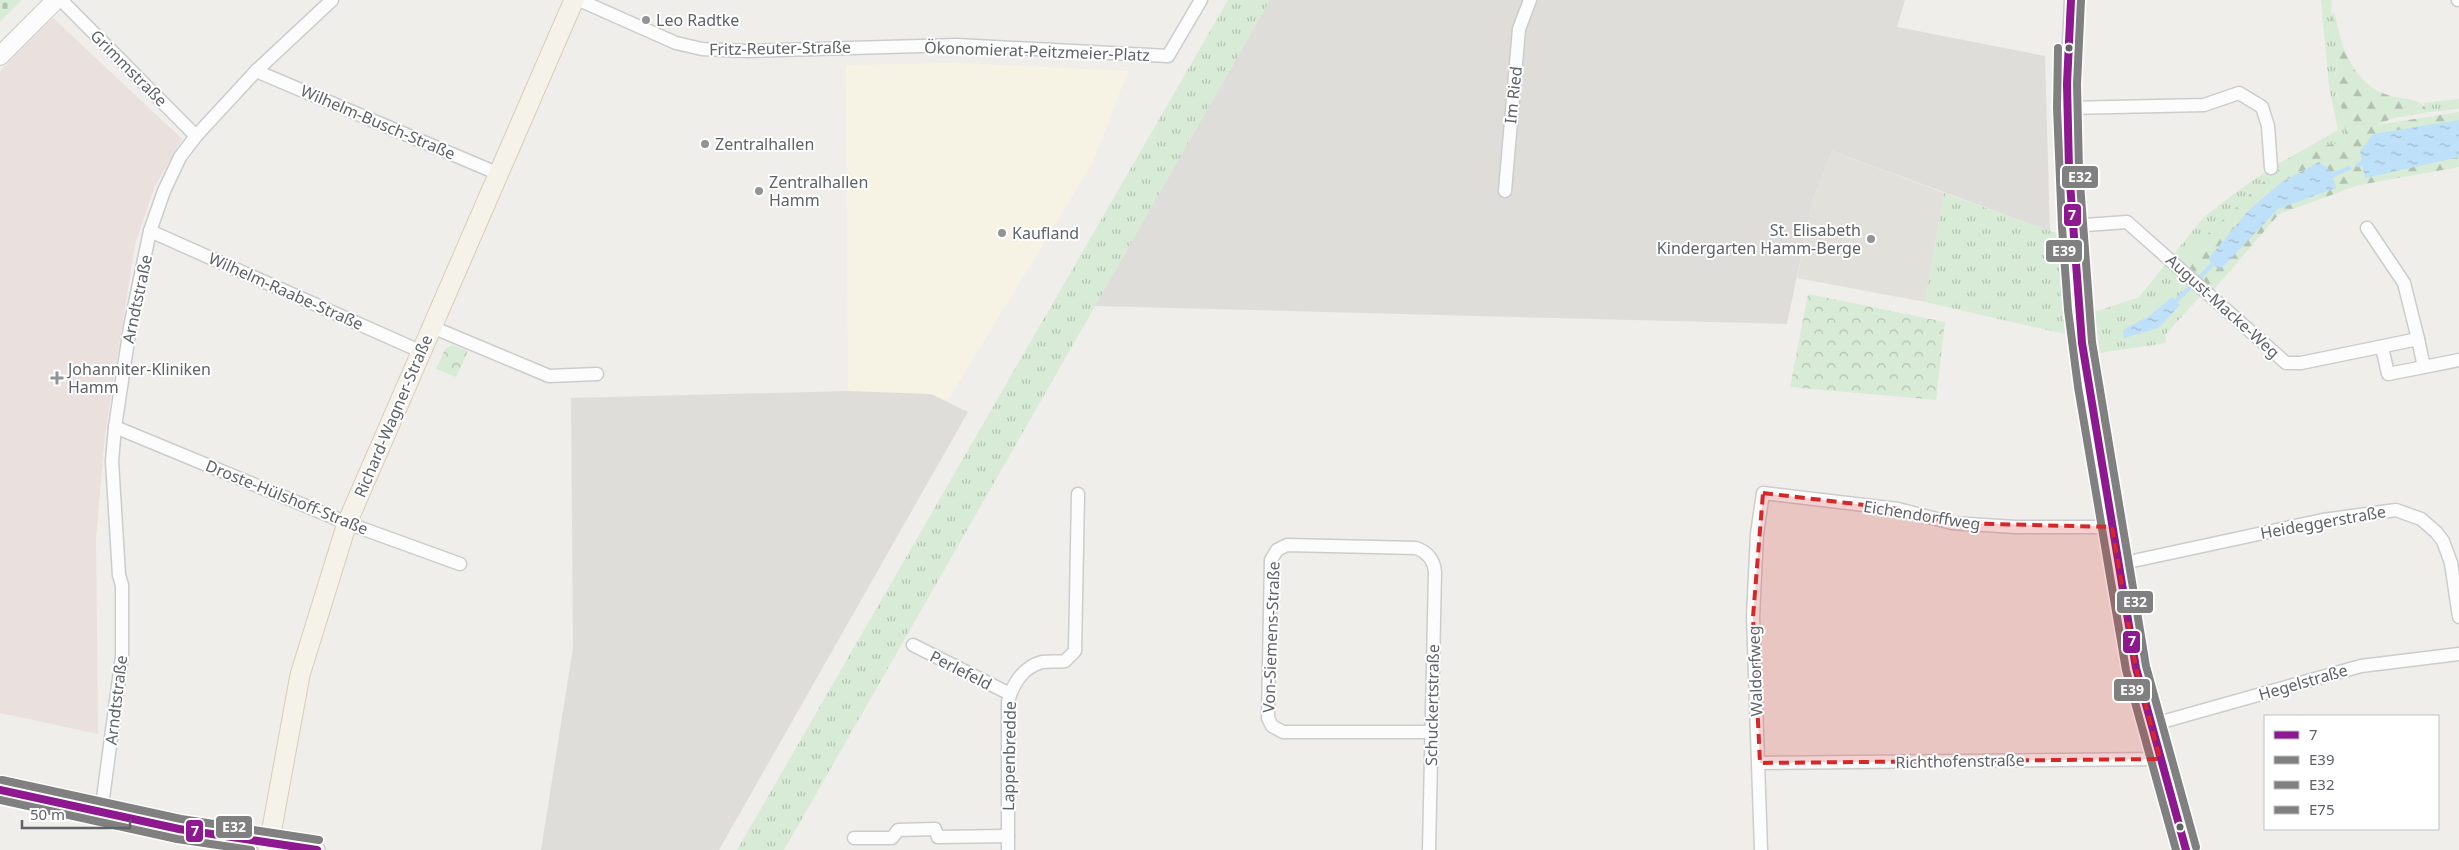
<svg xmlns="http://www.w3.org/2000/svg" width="2459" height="850" font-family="'Noto Sans',sans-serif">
	<defs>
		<pattern id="grass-tufts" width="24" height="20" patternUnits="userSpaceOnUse" patternTransform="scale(1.25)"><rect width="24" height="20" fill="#d8ebd6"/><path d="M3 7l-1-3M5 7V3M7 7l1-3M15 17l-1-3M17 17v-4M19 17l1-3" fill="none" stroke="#b2c2b1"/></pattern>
		<pattern id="forest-firs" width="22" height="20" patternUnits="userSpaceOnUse" patternTransform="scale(1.25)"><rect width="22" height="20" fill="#d8ebd6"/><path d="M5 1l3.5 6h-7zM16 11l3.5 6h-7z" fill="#b2c2b1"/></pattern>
		<pattern id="cemetery-stones" width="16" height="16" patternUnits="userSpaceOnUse" patternTransform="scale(1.25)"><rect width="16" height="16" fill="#d8ebd6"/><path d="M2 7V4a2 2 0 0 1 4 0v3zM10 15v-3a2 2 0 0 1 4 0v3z" fill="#b2c2b1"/></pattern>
		<pattern id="park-crowns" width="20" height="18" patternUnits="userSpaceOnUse" patternTransform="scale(1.25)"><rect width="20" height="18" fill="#d8ebd6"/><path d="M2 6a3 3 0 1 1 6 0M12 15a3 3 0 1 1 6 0" fill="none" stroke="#b2c2b1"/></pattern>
		<pattern id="water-ripples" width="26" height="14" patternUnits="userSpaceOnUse" patternTransform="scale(1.25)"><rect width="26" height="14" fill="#bfe0f9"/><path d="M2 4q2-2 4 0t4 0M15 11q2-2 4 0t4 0" fill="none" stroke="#9eb9cd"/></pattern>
	</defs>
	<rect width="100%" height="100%" fill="#efeeea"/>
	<polygon fill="#f7f3e4" points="957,63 1128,71 1093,162 948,400 931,394 848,391 846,65"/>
	<g fill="#dfddda">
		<polygon points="1270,0 1905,0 1897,27 2045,56 2050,231 1832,151 1813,199 1787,324 1094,306"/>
		<polygon points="848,391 931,394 968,412 719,850 541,850 573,648 571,398"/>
	</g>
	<polygon fill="#e2e0da" points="1832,151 1944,193 1925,302 1797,278 1813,199"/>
	<polygon fill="#eae0de" points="53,18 182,139 155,186 135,244 105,435 96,539 98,734 0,713 0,71"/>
	<g fill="url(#grass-tufts)">
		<polygon points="1228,0 1270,0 784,850 737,850"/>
		<path d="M2321,0H2332L2331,13L2339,55L2335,75L2336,93L2341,105L2347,146C2301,131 2221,226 2191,256L2183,269L2206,290L2165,335L2166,343L2100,353L2095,312L2139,297L2203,218L2239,190L2271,168L2338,130L2329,87Z"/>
		<polygon points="2459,99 2459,109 2429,112 2423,103"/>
		<polygon points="1944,193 2056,233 2065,334 1925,302"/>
	</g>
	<path fill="url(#forest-firs)" d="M2331,13L2335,14C2341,47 2353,86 2391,96C2407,100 2419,97 2429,112L2394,118L2376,125L2459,112V167L2359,185L2279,214L2210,294L2183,269L2199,242L2273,173L2314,148L2338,143L2347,145L2341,105L2334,84L2339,55Z"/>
	<polygon fill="url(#cemetery-stones)" points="0,0 22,0 0,22"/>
	<g fill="url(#park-crowns)">
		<polygon points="1808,294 1945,322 1936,400 1790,387"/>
		<polygon points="452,345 468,351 456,377 436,369 445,349"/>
	</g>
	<g fill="url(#water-ripples)">
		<polygon points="2459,120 2459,157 2365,178 2360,151 2373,134"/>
		<polygon points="2319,162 2331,171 2336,188 2278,209 2220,270 2208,259 2249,210 2282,182"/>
		<polygon points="2172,297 2180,305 2158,328 2124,338 2123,330 2149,316"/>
	</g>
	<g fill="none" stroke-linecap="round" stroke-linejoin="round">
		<g stroke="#bfe0f9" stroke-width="4.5">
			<polyline points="2358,165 2362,163"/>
			<polyline points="2333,175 2349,168"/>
			<polyline points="2200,277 2213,264"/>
			<polyline points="2176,301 2190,287"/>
		</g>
		<g stroke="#cbcccc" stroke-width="15">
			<g id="minor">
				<polyline points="61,0 196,136"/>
				<polyline points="579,0 676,43 702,49 747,51 957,45 1168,56 1201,0"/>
				<polyline points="2071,0 2067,84 2069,170 2082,343 2136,668 2186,850"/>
				<polyline points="2458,0 2459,0"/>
				<polyline points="256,71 499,174"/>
				<polyline points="2067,108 2204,105 2239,93 2262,107 2268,126 2271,168"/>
				<polyline points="1505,191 1519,29 1530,0"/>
				<polyline points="2072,226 2127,222 2286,363 2301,363 2418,339 2424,367 2459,360"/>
				<polyline points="2367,228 2404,283 2418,339"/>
				<polyline points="150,231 422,352"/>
				<polyline points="432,327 549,376 597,374"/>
				<polyline points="2382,347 2388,374 2424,367"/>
				<polyline points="115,427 347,523 460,564"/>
				<polyline points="2119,564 2323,520 2396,510 2421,519 2436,532 2443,541 2451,563 2459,617"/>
				<polyline points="913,645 1010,694"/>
				<polyline points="2151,725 2361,666 2459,654"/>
				<polyline points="1760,763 2160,759"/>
				<polyline points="0,790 179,829 270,843"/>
				<polyline points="101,813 122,656 122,585 119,575 112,461 115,427 130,327 150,231 164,191 180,157 196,136 256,71 332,0"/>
				<polyline points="854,838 892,838 898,830 935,829 938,837 1008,836"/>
				<path d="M1008,850V702C1012,685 1023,667 1042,662C1049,661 1058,662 1065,661L1075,651L1078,494"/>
				<path d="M1429,850L1435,572C1434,560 1427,552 1416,548L1287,545L1277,550L1271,560L1268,718L1272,726L1283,732H1431"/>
				<polyline points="1761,850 1753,617 1757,534 1763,493 1898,509 1952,523 2015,527 2112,527"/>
			</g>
		</g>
		<g stroke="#cbcccc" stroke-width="18">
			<polyline id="tertiary" points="270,843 317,850"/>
		</g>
		<g stroke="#cacacb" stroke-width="20">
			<polyline id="secondary" points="0,56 56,0"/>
		</g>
		<g stroke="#d7ceb8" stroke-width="21">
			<polyline id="primary" points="268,850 300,675 347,523 574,0"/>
		</g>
		<use href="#minor" stroke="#fdfcfc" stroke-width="12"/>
		<use href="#tertiary" stroke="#fdfcfc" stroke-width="15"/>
		<use href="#secondary" stroke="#fdfcfc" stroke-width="18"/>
		<use href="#primary" stroke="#f4f2e9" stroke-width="19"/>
		<g stroke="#fff" stroke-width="11">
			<g id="bus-1">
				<polyline points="2071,0 2067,84 2069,170 2082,343 2136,668 2186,850"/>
				<polyline points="0,790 179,829 317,850"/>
			</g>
		</g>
		<g stroke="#fff" stroke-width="11">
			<polyline id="bus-2" points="2058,48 2057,108 2062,227 2068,310 2078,387 2126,670 2176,850"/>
		</g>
		<g stroke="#fff" stroke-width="11">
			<g id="bus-3">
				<polyline points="2081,0 2077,84 2079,170 2092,342 2146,666 2196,847"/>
				<polyline points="2,780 181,819 319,840"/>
			</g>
		</g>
		<g stroke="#fff" stroke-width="11">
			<polyline id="bus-4" points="0,800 177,839 251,850"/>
		</g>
		<use href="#bus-1" stroke="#8d188f" stroke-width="8"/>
		<use href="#bus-2" stroke="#808080" stroke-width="8"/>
		<use href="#bus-3" stroke="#808080" stroke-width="8"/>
		<use href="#bus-4" stroke="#808080" stroke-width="8"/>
	</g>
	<path fill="#d62828" fill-opacity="0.2" stroke="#d62828" stroke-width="4" stroke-dasharray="10 6" stroke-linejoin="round" d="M1763,493L1898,509L1952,523L2112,527L2136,668L2160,759L1760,763L1753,617Z"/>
	<g fill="#919496" stroke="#fff" stroke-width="2">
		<circle cx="646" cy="20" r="5"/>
		<circle cx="705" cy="144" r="5"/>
		<circle cx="759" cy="191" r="5"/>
		<circle cx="1002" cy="233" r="5"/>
		<circle cx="1871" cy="239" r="5"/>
		<path d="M54.5 370.5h5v5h5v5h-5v5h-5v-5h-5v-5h5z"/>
	</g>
	<g fill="#5f6368" stroke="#fff" stroke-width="2">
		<circle cx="2069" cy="48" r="4.5"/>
		<circle cx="2180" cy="827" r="4.5"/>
	</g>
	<g text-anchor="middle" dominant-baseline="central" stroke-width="4" stroke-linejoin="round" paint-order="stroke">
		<g font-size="16" fill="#5f6368" stroke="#fff" text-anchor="start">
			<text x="656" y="20">Leo Radtke</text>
			<text x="715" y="144">Zentralhallen</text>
			<text x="769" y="182">Zentralhallen<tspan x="769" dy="18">Hamm</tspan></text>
			<text x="1861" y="230" text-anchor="end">St. Elisabeth<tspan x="1861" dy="18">Kindergarten Hamm-Berge</tspan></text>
			<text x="1012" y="233">Kaufland</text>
			<text x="68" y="369">Johanniter-Kliniken<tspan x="68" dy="18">Hamm</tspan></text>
		</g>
		<g font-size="16" fill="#5f6368" stroke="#fff">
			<text transform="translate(780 48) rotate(-1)">Fritz-Reuter-Straße</text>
			<text transform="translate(1037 51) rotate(2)">Ökonomierat-Peitzmeier-Platz</text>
			<text transform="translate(129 68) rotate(45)">Grimmstraße</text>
			<text transform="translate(1513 95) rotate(-84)">Im Ried</text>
			<text transform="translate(378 122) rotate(23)">Wilhelm-Busch-Straße</text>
			<text transform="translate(286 291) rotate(24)">Wilhelm-Raabe-Straße</text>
			<text transform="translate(137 299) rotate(-78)">Arndtstraße</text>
			<text transform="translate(2223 306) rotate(42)">August-Macke-Weg</text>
			<text transform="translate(393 416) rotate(-67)">Richard-Wagner-Straße</text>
			<text transform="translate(287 497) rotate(22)">Droste-Hülshoff-Straße</text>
			<text transform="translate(1922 515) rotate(9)">Eichendorffweg</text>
			<text transform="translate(2323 522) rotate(-10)">Heideggerstraße</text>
			<text transform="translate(1271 637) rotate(-88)">Von-Siemens-Straße</text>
			<text transform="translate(961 670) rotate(27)">Perlefeld</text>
			<text transform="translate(1755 671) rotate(-92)">Waldorfweg</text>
			<text transform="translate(2303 682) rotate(-16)">Hegelstraße</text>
			<text transform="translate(116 700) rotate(-83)">Arndtstraße</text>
			<text transform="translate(1432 705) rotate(-89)">Schuckertstraße</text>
			<text transform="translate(1009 756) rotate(-89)">Lappenbredde</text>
			<text transform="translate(1960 761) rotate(-1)">Richthofenstraße</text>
		</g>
	</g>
	<g stroke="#fff" stroke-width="2">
		<rect x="2061" y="165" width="38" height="24" rx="5" fill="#808080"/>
		<rect x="2063" y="203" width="19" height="24" rx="5" fill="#8d188f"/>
		<rect x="2045" y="239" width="38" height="24" rx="5" fill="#808080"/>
		<rect x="2116" y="590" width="38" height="24" rx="5" fill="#808080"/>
		<rect x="2122" y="630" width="19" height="24" rx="5" fill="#8d188f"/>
		<rect x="2113" y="678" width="38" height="24" rx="5" fill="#808080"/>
		<rect x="215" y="815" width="38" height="24" rx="5" fill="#808080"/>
		<rect x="185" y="819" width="19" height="24" rx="5" fill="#8d188f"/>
	</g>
	<g font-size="14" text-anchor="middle" font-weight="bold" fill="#fff">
		<text x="2080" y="182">E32</text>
		<text x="2072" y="220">7</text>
		<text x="2064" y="256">E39</text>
		<text x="2135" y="607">E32</text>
		<text x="2132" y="646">7</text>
		<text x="2132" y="695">E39</text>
		<text x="234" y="832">E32</text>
		<text x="195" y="836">7</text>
	</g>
	<rect x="2264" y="715" width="175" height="115" fill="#ffffff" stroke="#bfc1c3"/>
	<rect x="2274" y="731" width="25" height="8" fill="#8d188f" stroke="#bfc1c3"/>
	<text x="2309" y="740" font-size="15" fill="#5f6368">7</text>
	<rect x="2274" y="756" width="25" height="8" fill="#808080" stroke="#bfc1c3"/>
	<text x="2309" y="765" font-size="15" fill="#5f6368">E39</text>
	<rect x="2274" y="781" width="25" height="8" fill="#808080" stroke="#bfc1c3"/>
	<text x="2309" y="790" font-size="15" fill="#5f6368">E32</text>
	<rect x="2274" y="806" width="25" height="8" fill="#808080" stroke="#bfc1c3"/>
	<text x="2309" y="815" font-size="15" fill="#5f6368">E75</text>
	<path d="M22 820v8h108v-8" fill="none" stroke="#5f6368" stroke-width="2.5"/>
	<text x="30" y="820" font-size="15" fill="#5f6368" stroke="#ffffff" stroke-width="4" paint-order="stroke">50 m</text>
</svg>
